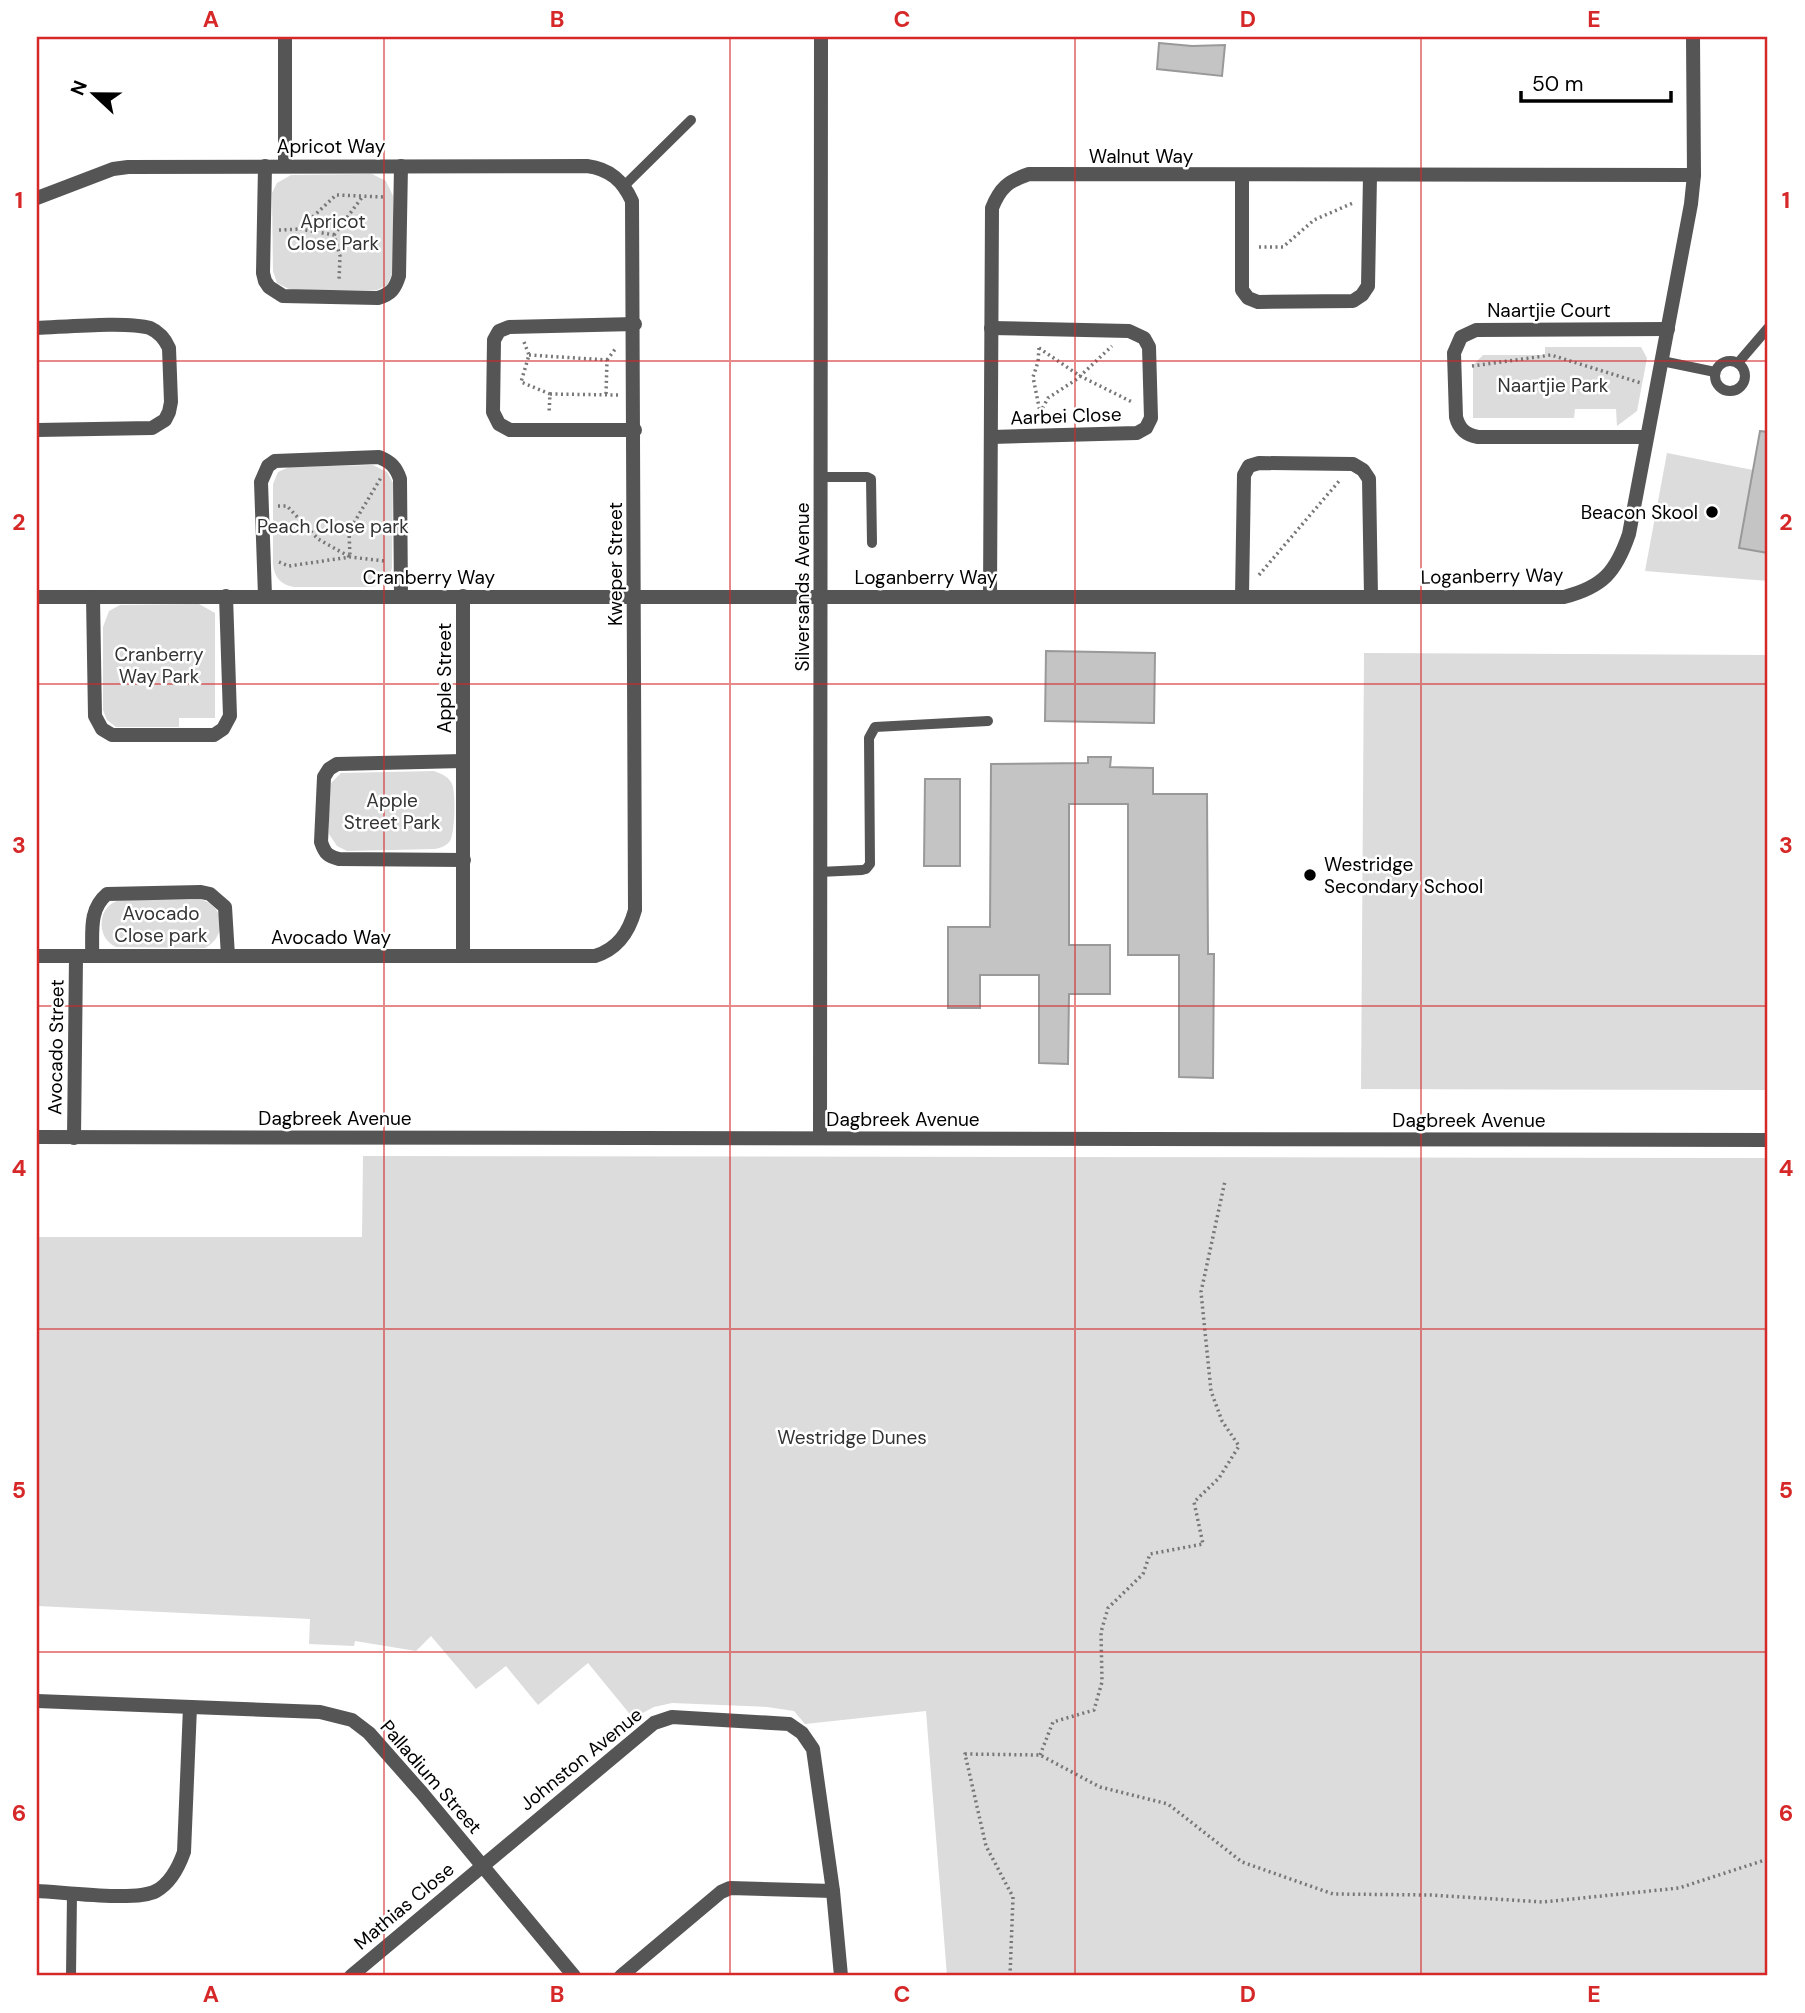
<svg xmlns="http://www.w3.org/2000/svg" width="1805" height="2013" font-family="'DM Sans',sans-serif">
	<rect width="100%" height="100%" fill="#fff"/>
	<g fill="#dcdcdc">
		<polygon points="372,174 386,181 393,196 393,273 387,285 377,290 291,290 277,283 273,271 272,193 277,183 291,175"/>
		<polygon points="1545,347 1641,347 1647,358 1637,411 1617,426 1616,409 1575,409 1574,418 1473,418 1473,365 1483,355 1545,355"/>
		<polygon points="1667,453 1753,470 1739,548 1768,553 1768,581 1645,571"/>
		<path d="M373,465L387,472L393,483L392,568C389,579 383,584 372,587H294C281,585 274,577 273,564V484L278,472L289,467Z"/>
		<polygon points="199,604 215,613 215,718 179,718 179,727 116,727 107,720 103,710 103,627 109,611 120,605"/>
		<polygon points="1364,653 1768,655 1768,1090 1361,1089"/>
		<path d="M434,771C442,774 449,777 452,784C456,793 455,833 450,841C446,846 441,848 435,849L347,851L337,846L329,834V790L331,783L341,773Z"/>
		<path d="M121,900H203C226,908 226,937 205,948L116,947C95,938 97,904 121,900Z"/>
		<polygon points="363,1156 1768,1158 1768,1976 947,1976 926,1711 805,1724 794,1711 767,1707 672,1703 654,1707 633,1718 588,1663 538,1705 506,1666 476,1689 431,1636 416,1651 355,1641 354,1646 309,1644 310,1619 37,1606 37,1237 362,1237"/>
	</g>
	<g fill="#c4c4c4" stroke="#999" stroke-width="2">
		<polygon points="1159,43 1192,46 1225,45 1222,76 1157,69"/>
		<polygon points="1760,431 1768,432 1768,553 1739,548"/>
		<polygon points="1046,651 1155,653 1154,723 1045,721"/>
		<polygon points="1088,757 1111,757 1110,767 1153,768 1153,794 1207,794 1208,954 1214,954 1213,1078 1179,1077 1179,955 1128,955 1128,804 1069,804 1069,945 1110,945 1110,994 1069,994 1068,1064 1039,1063 1039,975 980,975 980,1008 948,1008 948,927 990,927 991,764 1088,763"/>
		<polygon points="925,779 960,779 960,866 924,866"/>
	</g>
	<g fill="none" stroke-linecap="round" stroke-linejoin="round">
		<g stroke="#777" stroke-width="3.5" stroke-dasharray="2 3.5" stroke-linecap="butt">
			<polyline points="300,229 334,235 340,256 339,281"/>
			<polyline points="279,230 300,229 336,195 384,197"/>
			<polyline points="334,235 363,196"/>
			<polyline points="1259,247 1283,247 1314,220 1353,203"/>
			<polyline points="524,342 529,355 521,382 550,394 549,414"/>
			<polyline points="1039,348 1080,376 1134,403"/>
			<polyline points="1039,348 1038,362 1033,377 1040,412"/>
			<polyline points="529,355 607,360 606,395"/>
			<polyline points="607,360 616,348"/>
			<polyline points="1472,366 1551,355 1641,383"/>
			<polyline points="550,394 618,395"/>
			<polyline points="1040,413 1048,398 1077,379 1112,346"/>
			<polyline points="278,506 287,506 318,539 350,557 349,531 382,476"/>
			<polyline points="279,562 289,566 350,557 385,561"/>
			<polyline points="1259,575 1340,480"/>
			<polyline points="1040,1755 1053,1722 1094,1710 1102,1682 1101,1632 1108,1608 1143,1574 1150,1554 1203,1544 1194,1502 1219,1478 1239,1446 1222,1421 1211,1391 1201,1292 1225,1181"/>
			<polyline points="1010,1976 1013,1897 986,1846 965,1754 1040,1755 1100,1787 1168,1804 1242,1862 1333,1894 1430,1895 1543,1902 1679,1888 1768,1859"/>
		</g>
		<g stroke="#555" stroke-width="10">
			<polyline points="625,185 691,120"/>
			<circle cx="1730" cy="376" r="15"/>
			<polyline points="1662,361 1715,372"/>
			<polyline points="1738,363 1768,328"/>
			<polyline points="822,477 867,477 871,479 872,543"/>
			<polyline points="819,872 862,870 866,869 870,864 869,738 875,727 988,721"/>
			<polyline points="71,1976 72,1893"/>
		</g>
		<g stroke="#555" stroke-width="14">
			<path d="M265,166L263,273L265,281L269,287L283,296L378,298C391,294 395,289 399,276L401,166"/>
			<polyline points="285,166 285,37"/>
			<polyline points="1242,176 1242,290 1248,298 1258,302 1353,301 1362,295 1368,286 1370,176"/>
			<path d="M37,198L113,169L128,167L587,166C610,169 623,181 632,201L635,910C629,932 618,949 595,956H37"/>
			<polyline points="635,324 509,327 499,331 494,340 493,412 499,424 510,430 635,430"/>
			<path d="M37,328C64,327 127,321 150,328C159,332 165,339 169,348L171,402L169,412L165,420L152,428L37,430"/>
			<polyline points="991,437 1137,433 1146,428 1151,418 1149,347 1144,338 1129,331 991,328"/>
			<path d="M1646,437H1478C1466,435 1459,429 1456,417L1454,353L1461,337L1476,330L1668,329"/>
			<path d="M265,596L261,482L268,466L275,461L379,457C391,462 396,467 400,479L401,596"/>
			<path d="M990,596L992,208C1000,188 1008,181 1029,174L1694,175"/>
			<polyline points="1242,596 1244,475 1249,466 1259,463 1353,464 1363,470 1369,479 1371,596"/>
			<path d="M37,597H1564C1603,587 1616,572 1629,534L1691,204L1694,175L1693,37"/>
			<polyline points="93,597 95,716 102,729 112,735 214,735 223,729 230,716 226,596"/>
			<path d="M463,761L337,764L329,769L324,777L321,842C325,854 328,856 339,859L464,860"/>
			<path d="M92,956C93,933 88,910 107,894L201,892L210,894L225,907L228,956"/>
			<polyline points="463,956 463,596"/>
			<polyline points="74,1138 76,957"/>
			<polyline points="820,1138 821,37"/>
			<polyline points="37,1701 320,1712 352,1720 369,1733 422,1793 574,1976"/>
			<path d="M37,1891C63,1892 136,1902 156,1891C171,1883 179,1866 184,1852L190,1707"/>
			<polyline points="351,1976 654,1723 672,1717 789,1724 802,1733 813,1749 833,1891 841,1976"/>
			<polyline points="621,1976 721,1892 730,1888 833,1891"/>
		</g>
		<polyline stroke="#555" stroke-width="14" points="37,1137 1768,1140"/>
	</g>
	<path fill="none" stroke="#d62828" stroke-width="2" stroke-opacity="0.55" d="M384,37V1976M730,37V1976M1075,37V1976M1421,37V1976M37,361H1768M37,684H1768M37,1006H1768M37,1329H1768M37,1652H1768"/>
	<g fill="#000" stroke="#fff" stroke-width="2.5">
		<circle cx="1712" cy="512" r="7"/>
		<circle cx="1310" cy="875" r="7"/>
	</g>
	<g text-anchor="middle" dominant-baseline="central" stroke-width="5" stroke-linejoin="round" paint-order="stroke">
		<g font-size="19" fill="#000" stroke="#fff">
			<text x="331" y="146">Apricot Way</text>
			<text x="1141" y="156">Walnut Way</text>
			<text x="1549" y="310">Naartjie Court</text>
			<text transform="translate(1066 416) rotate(-2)">Aarbei Close</text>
			<text transform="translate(615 564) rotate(-90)">Kweper Street</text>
			<text transform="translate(1492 576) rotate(-1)">Loganberry Way</text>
			<text x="429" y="577">Cranberry Way</text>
			<text x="926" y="577">Loganberry Way</text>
			<text transform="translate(802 587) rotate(-90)">Silversands Avenue</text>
			<text transform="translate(444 678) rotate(-90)">Apple Street</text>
			<text x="331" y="937">Avocado Way</text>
			<text transform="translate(56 1047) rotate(-89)">Avocado Street</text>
			<text x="335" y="1118">Dagbreek Avenue</text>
			<text x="903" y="1119">Dagbreek Avenue</text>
			<text x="1469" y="1120">Dagbreek Avenue</text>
			<text transform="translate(581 1759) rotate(-39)">Johnston Avenue</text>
			<text transform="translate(431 1777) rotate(49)">Palladium Street</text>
			<text transform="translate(404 1906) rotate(-40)">Mathias Close</text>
		</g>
		<g font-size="19" fill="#333" stroke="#fff">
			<text x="333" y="221">Apricot<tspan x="333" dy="22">Close Park</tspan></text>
			<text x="1553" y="385">Naartjie Park</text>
			<text x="333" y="526">Peach Close park</text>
			<text x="159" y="654">Cranberry<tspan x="159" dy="22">Way Park</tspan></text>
			<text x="392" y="800">Apple<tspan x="392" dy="22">Street Park</tspan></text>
			<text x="161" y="913">Avocado<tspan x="161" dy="22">Close park</tspan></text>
			<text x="852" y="1437">Westridge Dunes</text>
		</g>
		<g font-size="19" fill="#000" stroke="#fff" text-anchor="end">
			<text x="1698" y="512">Beacon Skool</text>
			<text x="1324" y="864" text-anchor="start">Westridge<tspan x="1324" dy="22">Secondary School</tspan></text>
		</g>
	</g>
	<rect width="1805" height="2013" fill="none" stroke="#ffffff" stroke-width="77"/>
	<g transform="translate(94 94) rotate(292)" stroke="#ffffff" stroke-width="5" paint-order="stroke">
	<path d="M0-5L12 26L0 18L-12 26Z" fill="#000000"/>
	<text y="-10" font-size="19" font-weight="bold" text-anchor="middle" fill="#000000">N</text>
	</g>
	<path d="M1521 91v10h150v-10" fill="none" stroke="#000000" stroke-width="3.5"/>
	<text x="1532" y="91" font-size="21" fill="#000000" stroke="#ffffff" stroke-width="5" paint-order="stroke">50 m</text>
	<rect x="38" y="38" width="1728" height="1936" fill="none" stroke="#d62828" stroke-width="2.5"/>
	<g font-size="23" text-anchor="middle" font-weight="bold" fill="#d62828">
		<text x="211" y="27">A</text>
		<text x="557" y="27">B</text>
		<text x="902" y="27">C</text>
		<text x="1248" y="27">D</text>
		<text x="1594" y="27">E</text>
		<text x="19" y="208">1</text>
		<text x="1786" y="208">1</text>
		<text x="19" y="530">2</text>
		<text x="1786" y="530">2</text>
		<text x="19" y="853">3</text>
		<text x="1786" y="853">3</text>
		<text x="19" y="1176">4</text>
		<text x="1786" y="1176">4</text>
		<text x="19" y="1498">5</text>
		<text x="1786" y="1498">5</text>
		<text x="19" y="1821">6</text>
		<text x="1786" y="1821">6</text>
		<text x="211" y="2002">A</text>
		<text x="557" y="2002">B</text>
		<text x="902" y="2002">C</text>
		<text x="1248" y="2002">D</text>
		<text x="1594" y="2002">E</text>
	</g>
</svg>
